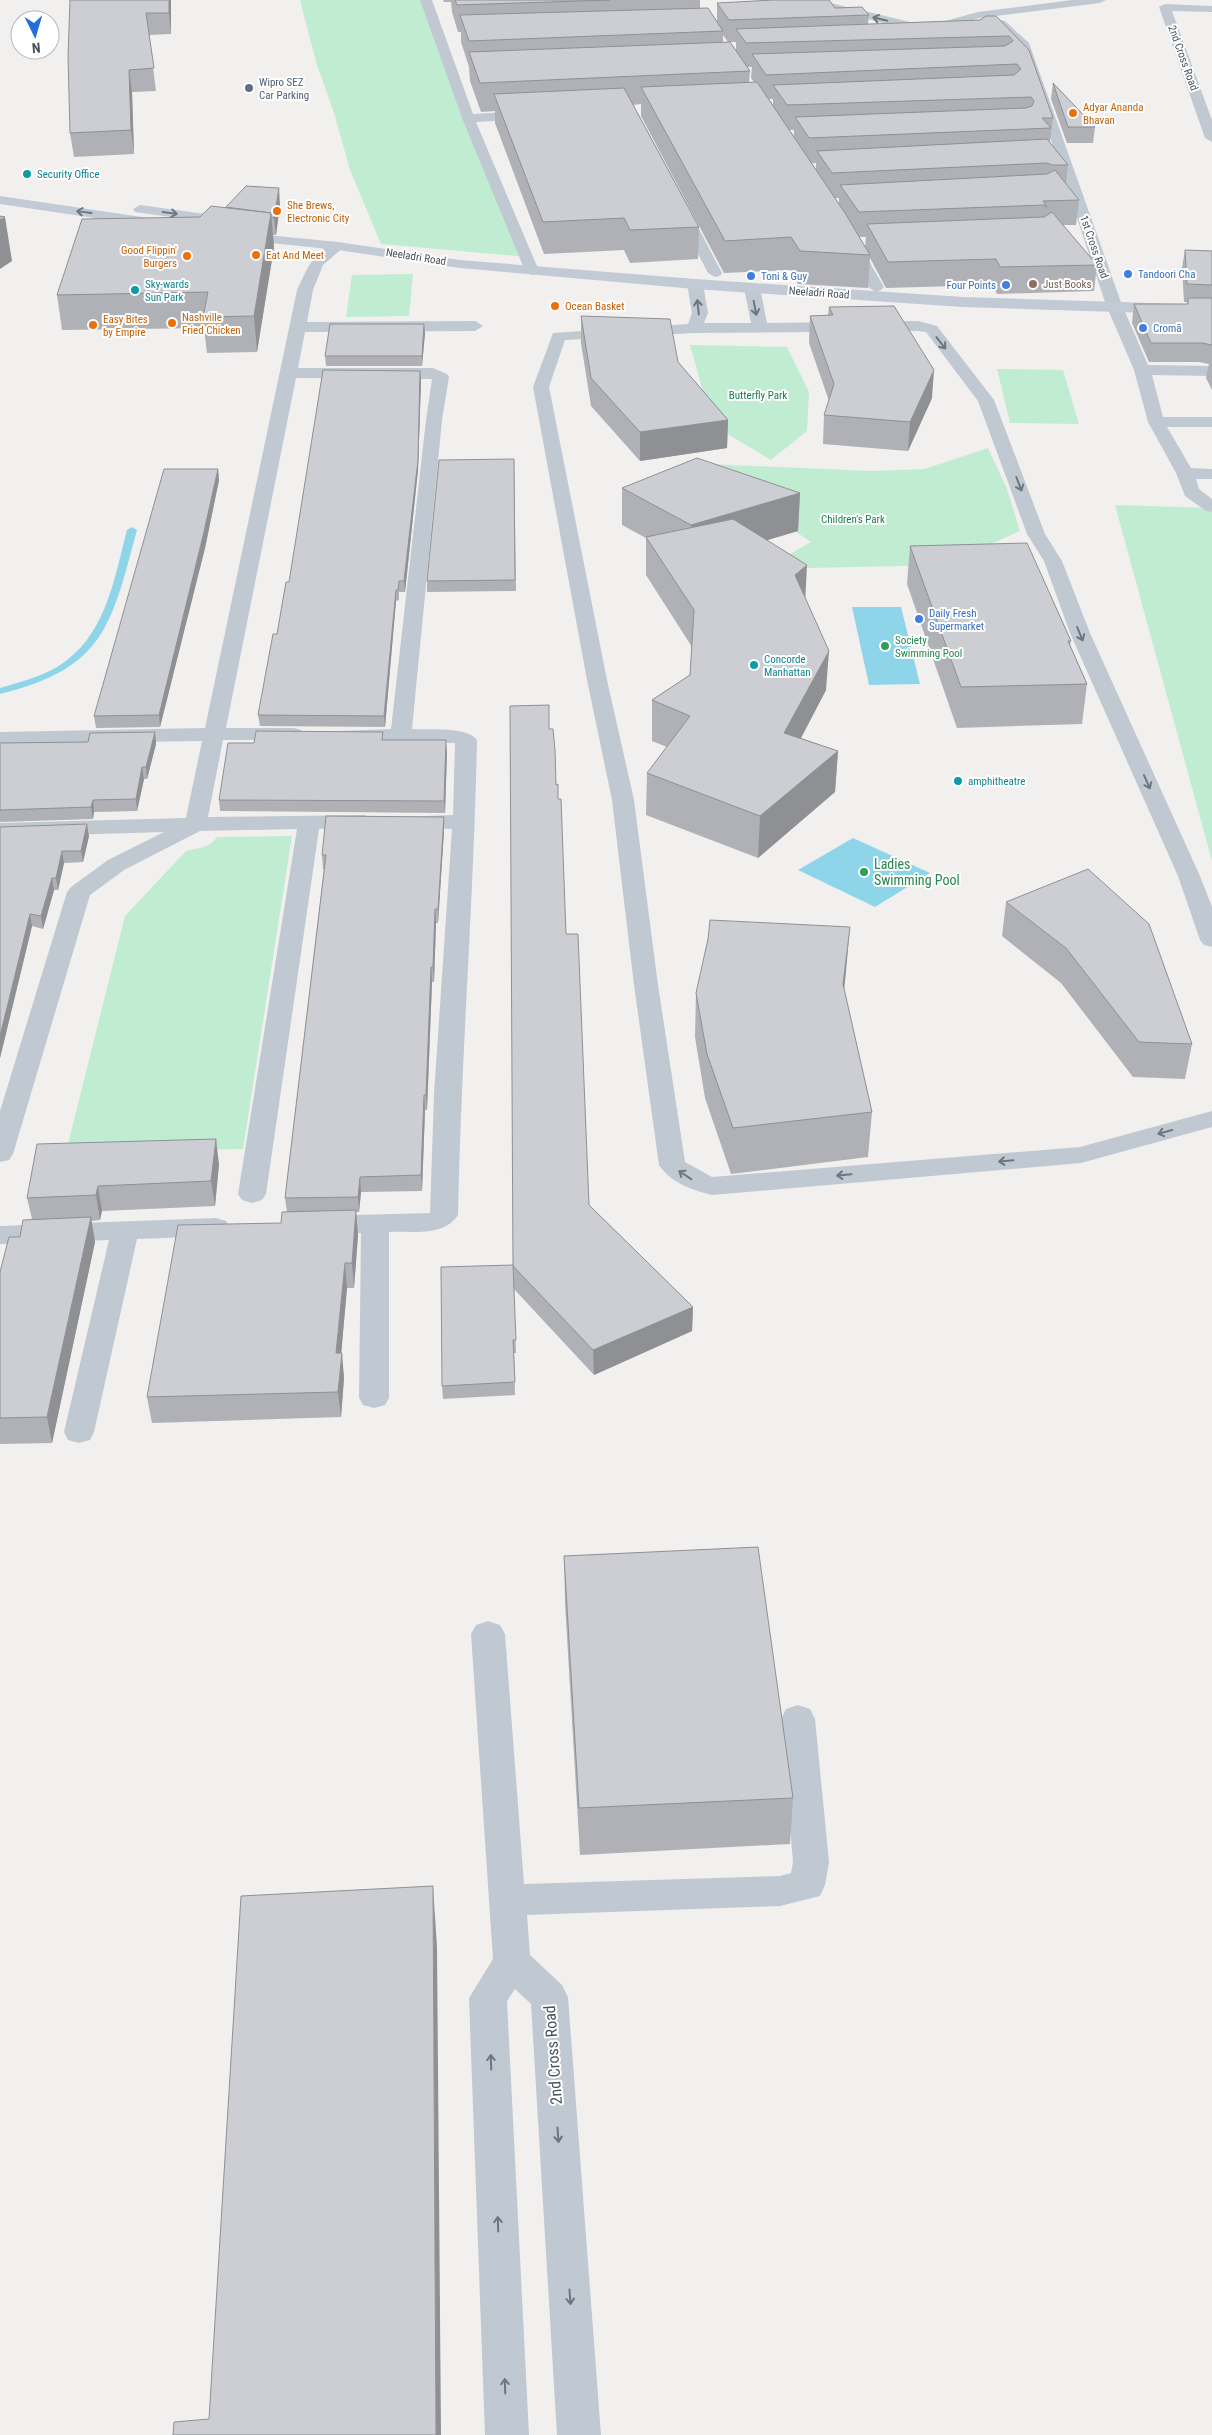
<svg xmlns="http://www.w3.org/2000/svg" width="1212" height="2435" font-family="'Roboto Condensed',sans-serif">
	<rect width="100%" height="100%" fill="#f2efef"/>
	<g fill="#c0edd2">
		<polygon points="300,0 426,0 528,257 381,244 350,170 334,113 316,62"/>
		<polygon points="413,274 409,316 346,317 352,275"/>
		<polygon points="690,345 787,347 809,392 807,431 771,460 729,435 706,402"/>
		<polygon points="997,369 1063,370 1079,424 1010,423"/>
		<polygon points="988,448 1007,489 1020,531 944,565 763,569 811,542 760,508 706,464 872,471 924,469"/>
		<polygon points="1115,505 1212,508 1212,861"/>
		<polygon points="292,836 243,1149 66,1152 125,916 186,851 204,847 212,843 217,837"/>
	</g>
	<g fill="#8fd5e9">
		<polygon points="852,607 901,607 920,684 869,685"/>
		<polygon points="853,838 930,873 875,907 798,870"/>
	</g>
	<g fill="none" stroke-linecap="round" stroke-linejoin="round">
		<path fill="#8fd5e9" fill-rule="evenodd" d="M132,527L137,530C111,626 105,668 0,694V688C23,681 49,675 67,660C107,630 115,575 127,530Z"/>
		<g fill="#c0c9d1" fill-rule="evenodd">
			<polygon points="420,0 432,0 473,114 531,111 537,115 531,119 476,122 539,271 537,274 532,275 525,271 462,118"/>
			<polygon points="798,0 818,0 927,26 978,12 1072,0 1106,0 1100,3 979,18 927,34 800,2"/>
			<polygon points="1165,4 1212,6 1212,12 1172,11 1212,120 1212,142 1205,138 1159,7"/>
			<polygon points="1002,20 1006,22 1029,43 1122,305 1148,365 1212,366 1212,376 1152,375 1163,417 1212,417 1212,427 1167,427 1191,468 1212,469 1212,479 1196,479 1199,489 1212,499 1212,512 1206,511 1185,496 1176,473 1148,422 1134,370 1106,305 1026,65 1018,44 996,24"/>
			<polygon points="682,206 689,210 722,273 720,276 715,277 708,273 675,210"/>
			<polygon points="851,238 858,242 884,287 881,290 876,292 868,287 844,242"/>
			<path d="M338,242L345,246L323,265L313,290L307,322L475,321L483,326L475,331L305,332L298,368H433L447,374L449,377L442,420L412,729C429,730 467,726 477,740C474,898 461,1056 458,1215C444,1237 412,1231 389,1232V1398L385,1405L374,1408L363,1405L359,1398L361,1233L319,1234L309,1231L305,1225L309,1219L319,1216L430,1213L434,1094L452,829L399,827L396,822L399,817L453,815L455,743L347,741L340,739L336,735L340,731L391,729L426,420L432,379L296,378L226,728H294L301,730L305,734L301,738L294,740H223L208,817L364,815L372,817L375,822L372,827L319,829L266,1194L262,1200L252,1203L242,1200L238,1194L297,829L200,831L124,870L90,895L13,1154L9,1160L0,1162V1111L67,892L71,887L108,860L164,832L0,837V823L186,818L202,741L0,744V732L205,728L297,290C306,271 315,247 338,242Z"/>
			<path d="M695,279L703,284L708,313L704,323H751L744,288L752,283L760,288L767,323L918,321L937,326L994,400L1045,534L1062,561L1090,633L1200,876L1212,907V947L1204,945L1200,940L1178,876L1070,633L1044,561L1027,534L978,401L926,332L918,331L694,333L565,340L549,387L607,680L634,800L658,985L685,1162L712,1177L1080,1147L1212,1111V1127L1081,1163L712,1195C692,1190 671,1183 659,1165L634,985L612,800L587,680L533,387L553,333L688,324L692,313L687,284Z"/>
			<polygon points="216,1218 226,1221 230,1227 226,1233 216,1236 137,1239 94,1432 90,1440 79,1443 68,1440 64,1432 109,1240 0,1244 0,1226"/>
			<polygon points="488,1621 500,1625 505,1634 524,1884 780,1876 791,1873 793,1862 781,1719 786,1709 798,1705 810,1709 815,1719 829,1862 825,1885 820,1896 780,1906 527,1915 530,1955 562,1985 568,1997 601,2435 557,2435 531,2004 515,1989 507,2001 529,2435 485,2435 469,1998 493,1959 471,1634 476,1625"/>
		</g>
		<g fill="#c1cad5" fill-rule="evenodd">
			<polygon points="0,196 162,220 169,224 162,228 0,204"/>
			<polygon points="140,205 234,218 241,222 234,226 135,212 133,209"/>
			<polygon points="236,232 338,242 460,260 695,279 963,297 1212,305 1212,315 963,307 695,289 460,268 338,250 231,239 229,236 231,233"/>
		</g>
	</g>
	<g fill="#afb1b6" fill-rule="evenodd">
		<polygon points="70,0 171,0 171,34 149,35 156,91 132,92 134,154 74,157 70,133"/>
		<path d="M443,0H700V8L717,21V3L835,8L869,15L868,24L980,20L986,16L1029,50L1053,118L1050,142L1068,165L1066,184L1079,200L1076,225H1063L1097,265L1094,291L997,294L993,285L886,288L870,258L868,288L798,284L790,270L724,273L641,116V104L633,105L699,227L698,259L630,263L624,250L544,254L495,123V111L481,112L470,81L469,67L461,42V32H458L452,12L451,2H444ZM723,35L728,42H723ZM730,42H736V50ZM747,67H752L751,78L754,82H749L750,71ZM769,99H773V105ZM789,130H794V136ZM812,163H816V169ZM835,198H839V203ZM859,237H866L865,247Z"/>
		<polygon points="1053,83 1095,127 1093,143 1067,143 1051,99"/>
		<polygon points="280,205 276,235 273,235 274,247 257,352 207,353 204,328 62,330 57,295 200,217 226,207"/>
		<polygon points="1185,250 1212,251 1212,390 1206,378 1209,364 1199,362 1149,362 1132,323 1134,304 1187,304 1187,302 1184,302 1182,268"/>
		<polygon points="829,307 932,398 908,451 823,444 824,415 829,401 809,343 810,316 828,315"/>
		<polygon points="581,316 678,362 728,420 727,448 640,461 591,406 581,343"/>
		<polygon points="425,333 422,366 326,366 325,356"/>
		<polygon points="421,381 418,470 405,592 399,592 399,600 396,601 385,727 260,726 258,715 289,582"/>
		<polygon points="514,459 516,591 427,592 427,581"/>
		<polygon points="218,469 219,480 205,548 160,727 96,728 94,716"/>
		<polygon points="622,488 800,493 798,531 766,540 805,598 826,690 801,738 838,751 835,792 758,858 646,815 647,773 667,747 652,741 652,700 690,675 692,647 646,575 646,538 622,525"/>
		<polygon points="910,546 1071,641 1070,645 1087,684 1082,724 957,728 907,584"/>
		<polygon points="549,729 558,799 566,934 589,1205 693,1307 692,1331 594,1375 514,1289 513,1266"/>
		<polygon points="155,732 156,744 147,779 144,779 137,811 94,812 93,819 0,822 0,743 88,742"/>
		<polygon points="383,740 447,752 445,813 220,811 219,800"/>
		<polygon points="444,817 444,831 438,923 436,923 434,982 432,982 427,1110 425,1110 422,1191 361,1192 359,1212 356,1212 358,1235 354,1288 347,1288 341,1353 344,1378 341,1417 152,1423 147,1397 281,1223 287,1212 285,1198 324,869 323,869 322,855"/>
		<polygon points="0,827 89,836 83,862 64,863 58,890 54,890 43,929 32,926 0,1058"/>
		<polygon points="1006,902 1192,1044 1185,1079 1133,1077 1061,983 1002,936"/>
		<polygon points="846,971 844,989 872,1112 868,1157 731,1174 705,1098 695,1037 696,993"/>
		<polygon points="219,1164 215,1206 102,1211 100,1220 91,1221 95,1242 52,1443 0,1444 0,1272 32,1219 27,1198"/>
		<polygon points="513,1265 516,1353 514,1353 515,1395 443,1399 442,1386"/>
		<polygon points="564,1556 793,1798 790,1844 580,1855 565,1603"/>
	</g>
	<g fill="#8f9094">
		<polygon points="169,0 171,0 171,34 169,13"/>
		<polygon points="129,70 132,92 134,154 131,130"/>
		<polygon points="279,188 280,205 276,235 274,218"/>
		<polygon points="271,213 274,247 257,352 254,316"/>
		<polygon points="5,217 12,261 0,269 0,220"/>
		<polygon points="424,324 425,333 422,366 422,356"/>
		<polygon points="934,370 932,398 908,451 910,422"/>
		<polygon points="420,371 421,381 418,470 405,592 404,581"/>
		<polygon points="728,420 727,448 640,461 640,432"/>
		<polygon points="218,469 219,480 205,548 160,727 159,715"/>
		<polygon points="800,493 798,531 690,563 691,525"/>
		<polygon points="807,565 805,604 795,575"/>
		<polygon points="396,590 396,601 385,727 384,716"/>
		<polygon points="829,651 826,690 782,774 784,733"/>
		<polygon points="155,732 156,744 147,779 146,767"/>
		<polygon points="446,740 447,752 445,813 444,801"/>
		<polygon points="838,751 835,792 758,858 760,816"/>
		<polygon points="142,767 144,779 137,811 136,799"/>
		<polygon points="93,800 94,812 93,819 91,807"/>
		<polygon points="444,817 444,831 438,923 438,909"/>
		<polygon points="87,824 89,836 83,862 81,851"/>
		<polygon points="62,851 64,863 58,890 56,878"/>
		<polygon points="52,878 54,890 43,929 41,916"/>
		<polygon points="435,909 436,923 434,982 433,967"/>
		<polygon points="30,914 32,926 0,1058 0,1036"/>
		<polygon points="850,927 846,971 840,1028 843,984"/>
		<polygon points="431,967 432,982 427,1110 426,1095"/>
		<polygon points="424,1095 425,1110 422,1191 421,1175"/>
		<polygon points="216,1139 219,1164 215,1206 211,1181"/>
		<polygon points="360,1177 361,1192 359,1212 358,1197"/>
		<polygon points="98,1186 102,1211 100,1220 96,1195"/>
		<polygon points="356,1210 358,1235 354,1288 352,1263"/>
		<polygon points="91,1217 95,1242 52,1443 47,1417"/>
		<polygon points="345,1263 347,1288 339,1378 336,1353"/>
		<polygon points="693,1307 692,1331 594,1375 593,1350"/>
		<polygon points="342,1353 344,1378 341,1417 338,1392"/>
		<polygon points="433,1886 437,1947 441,2435 436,2435"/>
	</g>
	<g fill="#ccced4" stroke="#8f9094">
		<polygon points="70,0 169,0 169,13 146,13 154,68 129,70 131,130 70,133 68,56"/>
		<polygon points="455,0 610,0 457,5"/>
		<polygon points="774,0 829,0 835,8 862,7 869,15 729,20 717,3"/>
		<polygon points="708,8 723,31 469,41 460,15"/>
		<polygon points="986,16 996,16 1029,50 1053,118 1042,118 1051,128 809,138 795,117 1026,108 1032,106 1034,101 1031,97 787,105 773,85 1014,75 1021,69 1017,64 766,75 752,54 1005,46 1013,41 1009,36 746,43 736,29 980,20"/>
		<polygon points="730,42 750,71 480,83 469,52"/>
		<polygon points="757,82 845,213 870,255 800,251 791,237 725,241 641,87"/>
		<polygon points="1053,83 1095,127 1068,127"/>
		<polygon points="624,88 699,227 630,230 624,218 543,222 494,94"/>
		<polygon points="1047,139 1068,165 1052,165 1047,163 832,173 817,151"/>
		<polygon points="1055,170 1079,200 1043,201 1047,207 1044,205 859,212 840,185 1047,174"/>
		<polygon points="246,186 279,188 274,218 271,217 271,213 226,207"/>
		<polygon points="211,206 271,213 254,316 203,317 208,292 57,295 82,219 200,217"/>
		<polygon points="1052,212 1097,265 1000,267 996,259 888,262 867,224 1044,217"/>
		<polygon points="0,216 5,217 0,220"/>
		<polygon points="1185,250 1212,251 1212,285 1187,284"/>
		<polygon points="1188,298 1212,298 1212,345 1202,343 1151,343 1134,304 1188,304"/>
		<polygon points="894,306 934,370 910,422 824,415 834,384 810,316 833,315 829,307"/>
		<polygon points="581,316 670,319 678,362 728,420 640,432 591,378"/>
		<polygon points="330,324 424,324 422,356 325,356"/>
		<polygon points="323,370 420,371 418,460 404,581 399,581 398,590 396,590 384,716 258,715 273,634 277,634 286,582 289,582"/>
		<polygon points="697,458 800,493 691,525 622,488"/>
		<polygon points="514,459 515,580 427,581 439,460"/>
		<polygon points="164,469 218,469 203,536 159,715 94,716"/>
		<polygon points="733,519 807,565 795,575 829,651 784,733 838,751 760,816 647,773 690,716 652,700 690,675 694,610 646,537"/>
		<polygon points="1027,543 1071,641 1068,641 1087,684 961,687 910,546"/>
		<polygon points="549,705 549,729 553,729 555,750 556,785 558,784 558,799 561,799 566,934 578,934 589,1205 693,1307 593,1350 513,1266 510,706"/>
		<polygon points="256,731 383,732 382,740 446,740 444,801 219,800 228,743 254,743"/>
		<polygon points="155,732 146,767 142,767 136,799 93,800 91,807 0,810 0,743 88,742 90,733"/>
		<polygon points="326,816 444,817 438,909 435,909 433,967 431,967 426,1095 424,1095 421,1175 360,1177 358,1197 285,1198 326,855 322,855"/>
		<polygon points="87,824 81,851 62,851 56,878 52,878 41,916 30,914 0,1036 0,827"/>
		<polygon points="1088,869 1149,924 1192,1044 1139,1042 1066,948 1006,902"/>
		<polygon points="710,920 850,927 843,984 872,1112 733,1128 707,1054 696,993 708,939"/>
		<polygon points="216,1139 211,1181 98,1186 96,1195 27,1198 37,1144"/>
		<polygon points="356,1210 352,1263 345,1263 336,1353 342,1353 338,1392 147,1397 178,1225 281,1223 282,1212"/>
		<polygon points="91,1217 47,1417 0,1418 0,1272 9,1237 20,1237 23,1220"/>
		<polygon points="513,1265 516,1340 513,1340 515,1382 442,1386 441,1267"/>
		<polygon points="758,1547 793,1798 579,1808 564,1556"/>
		<polygon points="433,1886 436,2435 173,2435 174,2422 209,2419 241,1896"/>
	</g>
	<defs><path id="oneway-shaft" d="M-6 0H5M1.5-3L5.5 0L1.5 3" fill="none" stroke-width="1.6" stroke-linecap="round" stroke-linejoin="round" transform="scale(1.25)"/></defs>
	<g stroke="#6c767f">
		<use href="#oneway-shaft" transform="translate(880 19) rotate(-167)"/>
		<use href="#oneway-shaft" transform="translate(698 307) rotate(-96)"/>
		<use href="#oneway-shaft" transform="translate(755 308) rotate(79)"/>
		<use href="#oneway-shaft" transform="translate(941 343) rotate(52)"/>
		<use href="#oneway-shaft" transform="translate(1019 484) rotate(69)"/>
		<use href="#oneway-shaft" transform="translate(1080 634) rotate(68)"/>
		<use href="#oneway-shaft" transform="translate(1147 782) rotate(66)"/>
		<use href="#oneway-shaft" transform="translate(1165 1132) rotate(165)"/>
		<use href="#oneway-shaft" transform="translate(1006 1161) rotate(175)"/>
		<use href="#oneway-shaft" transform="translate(685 1175) rotate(-146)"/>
		<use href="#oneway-shaft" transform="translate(844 1175) rotate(175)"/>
		<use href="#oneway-shaft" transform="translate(491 2062) rotate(-92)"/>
		<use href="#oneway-shaft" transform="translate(558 2135) rotate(86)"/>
		<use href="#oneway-shaft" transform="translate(498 2224) rotate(-92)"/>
		<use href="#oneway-shaft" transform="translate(570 2297) rotate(86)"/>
		<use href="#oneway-shaft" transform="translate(505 2386) rotate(-92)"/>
	</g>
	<g stroke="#6c7680">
		<use href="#oneway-shaft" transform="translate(84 212) rotate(-172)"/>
		<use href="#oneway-shaft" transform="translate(170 213) rotate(8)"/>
	</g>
	<circle fill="#5c6f8a" stroke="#fff" stroke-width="2" cx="249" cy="88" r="5"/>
	<g fill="#e8710a" stroke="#fff" stroke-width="2">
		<circle cx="1073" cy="113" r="5"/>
		<circle cx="277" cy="211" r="5"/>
		<circle cx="256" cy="255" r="5"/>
		<circle cx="187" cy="256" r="5"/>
		<circle cx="555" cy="306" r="5"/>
		<circle cx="172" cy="323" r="5"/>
		<circle cx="93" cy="325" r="5"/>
	</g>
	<g fill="#0f9aa8" stroke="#fff" stroke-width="2">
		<circle cx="27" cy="174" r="5"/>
		<circle cx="135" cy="290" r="5"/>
		<circle cx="754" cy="665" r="5"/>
		<circle cx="958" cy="781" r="5"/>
	</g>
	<g fill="#3f7fe0" stroke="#fff" stroke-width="2">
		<circle cx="1128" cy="274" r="5"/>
		<circle cx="751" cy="276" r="5"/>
		<circle cx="1006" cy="285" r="5"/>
		<circle cx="1143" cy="328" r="5"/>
		<circle cx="919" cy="619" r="5"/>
	</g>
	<circle fill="#8d6e63" stroke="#fff" stroke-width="2" cx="1033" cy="284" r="5"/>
	<g fill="#2e9e5b" stroke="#fff" stroke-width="2">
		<circle cx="885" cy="646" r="5"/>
		<circle cx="864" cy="872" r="5"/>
	</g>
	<g text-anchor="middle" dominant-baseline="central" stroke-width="4" stroke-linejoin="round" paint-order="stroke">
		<g font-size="11" fill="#48525c" stroke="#fff">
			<text transform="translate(1183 58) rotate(70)">2nd Cross Road</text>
			<text transform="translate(1094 247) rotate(71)">1st Cross Road</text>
			<text transform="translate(416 257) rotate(9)">Neeladri Road</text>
			<text transform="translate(819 293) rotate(4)">Neeladri Road</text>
		</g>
		<g font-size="11" fill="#4e5e75" stroke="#fff" text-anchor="start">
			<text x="259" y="82">Wipro SEZ<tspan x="259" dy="13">Car Parking</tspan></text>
		</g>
		<g font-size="11" fill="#c56008" stroke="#fff" text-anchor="start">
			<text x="1083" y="107">Adyar Ananda<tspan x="1083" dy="13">Bhavan</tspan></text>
			<text x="287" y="205">She Brews,<tspan x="287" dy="13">Electronic City</tspan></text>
			<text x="177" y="250" text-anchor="end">Good Flippin'<tspan x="177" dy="13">Burgers</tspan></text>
			<text x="266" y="255">Eat And Meet</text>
			<text x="565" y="306">Ocean Basket</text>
			<text x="182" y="317">Nashville<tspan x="182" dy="13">Fried Chicken</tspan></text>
			<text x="103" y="319">Easy Bites<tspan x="103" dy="13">by Empire</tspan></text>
		</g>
		<g font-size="11" fill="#0d838f" stroke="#fff" text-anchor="start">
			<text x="37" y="174">Security Office</text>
			<text x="145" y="284">Sky-wards<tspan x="145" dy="13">Sun Park</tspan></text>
			<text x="764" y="659">Concorde<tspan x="764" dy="13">Manhattan</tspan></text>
			<text x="968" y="781">amphitheatre</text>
		</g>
		<g font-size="11" fill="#366cbe" stroke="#fff" text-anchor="start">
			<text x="1138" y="274">Tandoori Cha</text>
			<text x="761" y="276">Toni &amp; Guy</text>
			<text x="996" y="285" text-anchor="end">Four Points</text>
			<text x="1153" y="328">Cromā</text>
			<text x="929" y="613">Daily Fresh<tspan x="929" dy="13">Supermarket</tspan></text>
		</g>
		<g font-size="11" fill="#785e54" stroke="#fff" text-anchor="start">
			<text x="1043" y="284">Just Books</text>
		</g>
		<g font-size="11" fill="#1b7b4c" stroke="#fff">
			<text x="758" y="395">Butterfly Park</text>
			<text x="853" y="519">Children's Park</text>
		</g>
		<g font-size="11" fill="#27864d" stroke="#fff" text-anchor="start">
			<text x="895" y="640">Society<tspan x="895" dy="13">Swimming Pool</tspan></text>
		</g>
		<g font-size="14" fill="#27864d" stroke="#fff" text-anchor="start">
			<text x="874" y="864">Ladies<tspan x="874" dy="16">Swimming Pool</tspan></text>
		</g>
		<g font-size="16" fill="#48525c" stroke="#fff">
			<text transform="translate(553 2055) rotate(-94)">2nd Cross Road</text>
		</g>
	</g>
	<g transform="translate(35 35) rotate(175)"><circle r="24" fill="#ffffff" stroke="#b6babe"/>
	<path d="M0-4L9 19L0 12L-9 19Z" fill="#206fdb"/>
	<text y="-8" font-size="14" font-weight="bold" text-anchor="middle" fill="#48525c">N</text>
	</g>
</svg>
